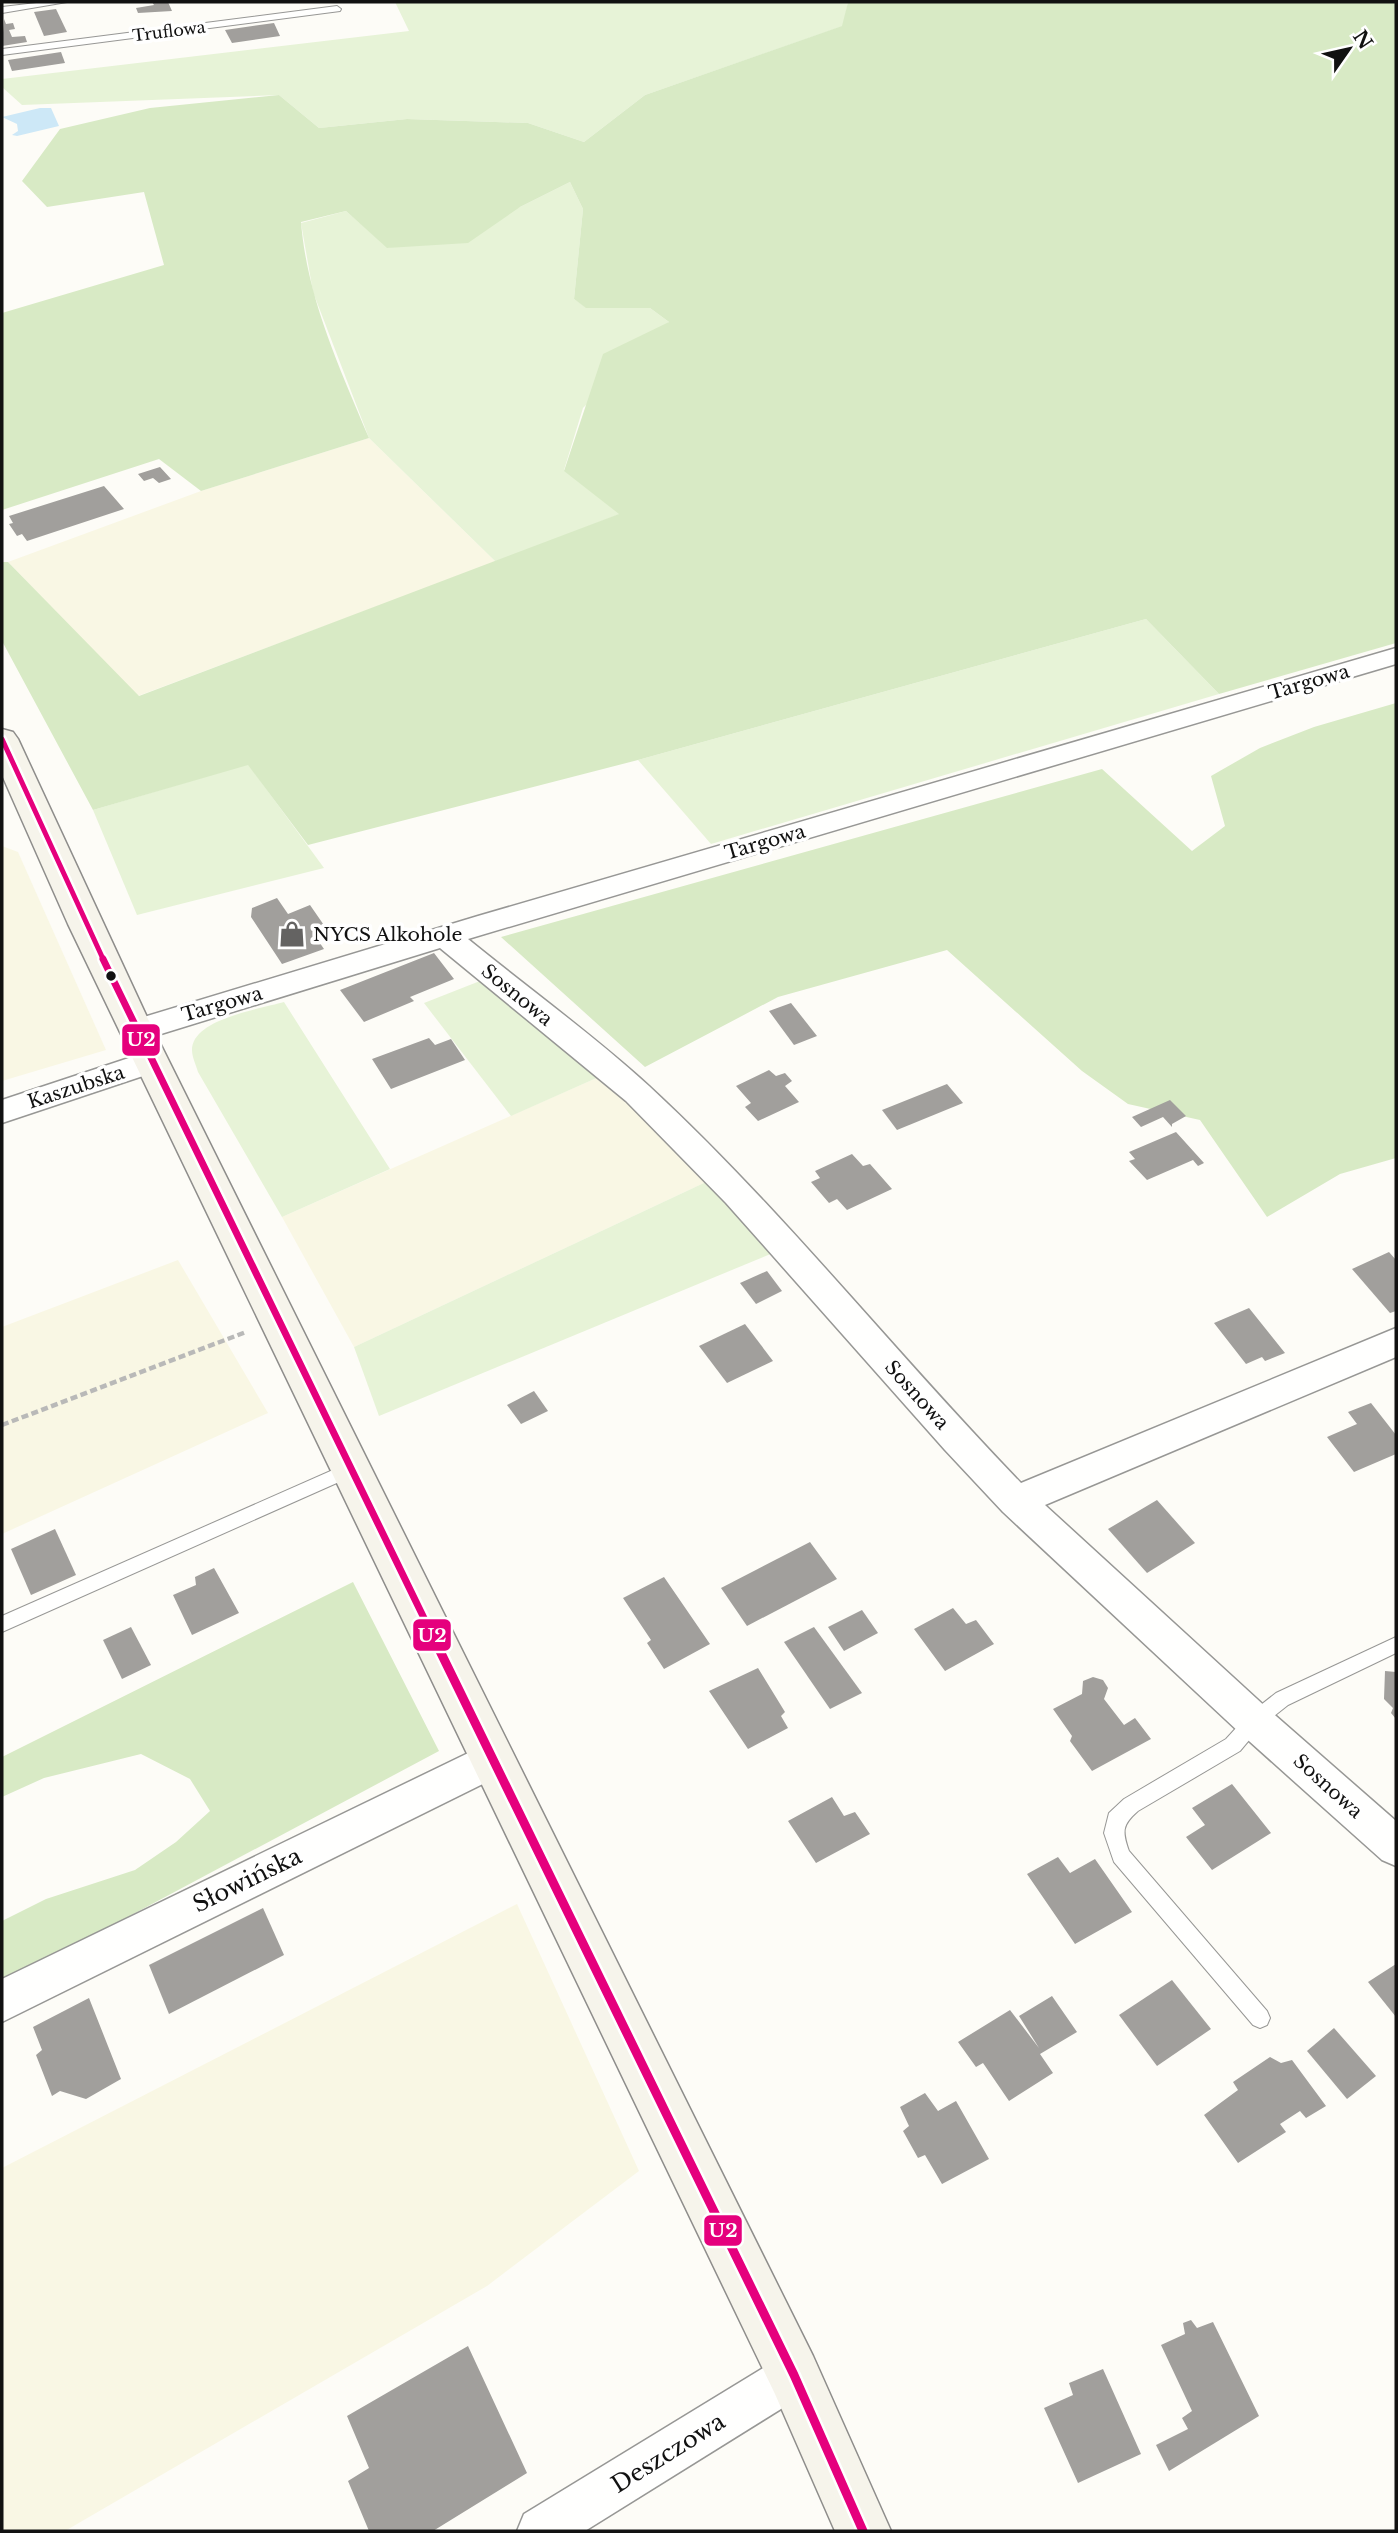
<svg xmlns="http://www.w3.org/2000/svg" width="1398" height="2533" font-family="'Libre Baskerville',serif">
	<rect width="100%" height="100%" fill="#fdfcf7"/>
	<g fill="#f9f7e4">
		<polygon points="369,438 496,562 138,696 8,562 201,491"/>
		<polygon points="2,846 18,852 106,1050 2,1081"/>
		<polygon points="601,1076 706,1182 354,1347 282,1217"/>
		<polygon points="178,1260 268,1413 2,1534 2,1327"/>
		<polygon points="517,1904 639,2171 487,2286 65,2531 2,2531 2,2168"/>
	</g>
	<g fill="#e7f3d7">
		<polygon points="395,2 848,2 843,26 645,95 584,142 528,123 407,119 319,128 279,95 22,105 2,87 2,79 409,31"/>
		<polygon points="570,182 583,209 574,299 587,308 650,308 669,322 583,408 564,470 620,514 496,562 369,438 313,292 301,223 346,211 388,248 520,207"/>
		<polygon points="1146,619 1219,694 711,844 638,760"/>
		<polygon points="248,764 324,868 137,915 93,810"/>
		<polygon points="480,981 601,1076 511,1116 424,1003"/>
		<path d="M284,1002L390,1169L282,1217L198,1072C196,1065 192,1057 192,1050C192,1019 260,1009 284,1002Z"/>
		<polygon points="706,1182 773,1253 379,1416 354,1347"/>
	</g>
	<g fill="#d8eac5">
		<path d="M848,2H1396V643L1219,694L1146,619L638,760L308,845L248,765L93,810L2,641V562H8L139,696L619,514L564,471L603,354L669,322L650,308H586L574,299L583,209L570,182L520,207L468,243L387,248L346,211L301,222C307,298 340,369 369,438L201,491L159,459L2,510V313L164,265L144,192L47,207L22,181L60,129L150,108L279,95L319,128L407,119L528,123L584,142L645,95L842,26Z"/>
		<polygon points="1396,703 1396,1158 1340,1174 1267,1217 1200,1120 1128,1104 1082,1071 947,950 778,997 645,1067 501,937 1102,769 1192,851 1225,826 1211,776 1260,748 1314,727"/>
		<polygon points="353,1582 439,1751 2,1984 2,1921 46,1899 135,1870 176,1842 210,1811 190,1779 141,1754 44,1778 2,1797 2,1757"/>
	</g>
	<polygon fill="#cde8f7" points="40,108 51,108 59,126 17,136 12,135 18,131 17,124 2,117"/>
	<g fill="#a19f9c">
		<polygon points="152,2 168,2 172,11 138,13 136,8 154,5"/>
		<polygon points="56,9 67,32 44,36 34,12"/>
		<polygon points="4,19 6,24 13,23 15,29 9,30 12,37 25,36 27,42 2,46"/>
		<polygon points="274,23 280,36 232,43 225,30"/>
		<polygon points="61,52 65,63 12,71 8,60"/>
		<polygon points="160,467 171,479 159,483 153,478 144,481 138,474"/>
		<polygon points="104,486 124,509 27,541 22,534 17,536 9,524 13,523 9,516"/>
		<polygon points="277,898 288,914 310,905 328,931 315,936 324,949 282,964 251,917 252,908"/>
		<polygon points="434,953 454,979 410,997 414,1001 364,1022 340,990"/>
		<polygon points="791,1003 817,1036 794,1045 769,1011"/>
		<polygon points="429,1038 435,1045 451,1039 465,1060 391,1089 372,1059"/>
		<polygon points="769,1070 776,1076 785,1073 792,1081 785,1086 799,1102 758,1121 745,1107 751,1103 736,1086"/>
		<polygon points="947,1084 963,1103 897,1130 882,1110"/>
		<polygon points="1170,1100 1186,1116 1172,1124 1172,1127 1163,1117 1141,1127 1132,1117"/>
		<polygon points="1176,1132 1204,1163 1198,1166 1193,1160 1147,1180 1129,1161 1135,1159 1129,1152"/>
		<polygon points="852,1154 863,1166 870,1164 892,1189 847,1210 837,1199 829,1203 811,1182 820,1178 815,1171"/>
		<polygon points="1389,1252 1396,1260 1396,1311 1390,1313 1352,1269"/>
		<polygon points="767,1271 782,1291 756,1304 740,1283"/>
		<polygon points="1249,1308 1285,1353 1265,1361 1262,1357 1246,1364 1214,1323"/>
		<polygon points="745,1324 773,1361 727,1383 699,1346"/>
		<polygon points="534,1391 548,1411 521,1424 507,1405"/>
		<polygon points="1371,1403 1396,1435 1396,1454 1354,1472 1327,1437 1357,1424 1348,1412"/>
		<polygon points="1157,1500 1195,1543 1147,1573 1108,1529"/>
		<polygon points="55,1529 76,1575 31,1595 11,1549"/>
		<polygon points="810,1542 837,1579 747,1626 721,1588"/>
		<polygon points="214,1568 239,1613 192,1635 173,1595 196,1585 195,1577"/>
		<polygon points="664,1577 710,1644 664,1669 647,1643 651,1640 623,1598"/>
		<polygon points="953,1608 966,1624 976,1620 994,1644 945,1671 914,1629"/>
		<polygon points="862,1610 878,1633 844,1651 828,1627"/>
		<polygon points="131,1627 151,1665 122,1679 103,1640"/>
		<polygon points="814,1627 862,1693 830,1709 784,1642"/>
		<polygon points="758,1668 785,1712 781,1716 788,1728 748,1749 709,1691"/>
		<polygon points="1385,1671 1396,1672 1396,1719 1391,1713 1393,1708 1384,1699"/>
		<polygon points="1093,1677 1103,1680 1108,1688 1104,1699 1124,1725 1135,1718 1151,1739 1092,1771 1070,1741 1072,1736 1053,1709 1082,1694 1083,1681"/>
		<polygon points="1232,1784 1271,1833 1212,1870 1186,1837 1205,1825 1192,1808"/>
		<polygon points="832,1797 844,1816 855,1812 870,1834 816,1863 788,1821"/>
		<polygon points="1058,1857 1070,1873 1095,1859 1132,1912 1075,1944 1027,1874"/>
		<polygon points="263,1908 284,1955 169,2014 149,1965"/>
		<polygon points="1396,1964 1396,2017 1368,1982"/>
		<polygon points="1172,1980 1211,2029 1157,2066 1119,2015"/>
		<polygon points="1052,1996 1077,2032 1040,2054 1053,2073 1009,2101 983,2063 976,2067 958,2042 1010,2010 1039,2048 1019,2016"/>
		<polygon points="89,1998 121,2079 86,2099 60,2091 52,2096 36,2055 42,2050 33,2027"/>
		<polygon points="1334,2028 1376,2076 1347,2099 1307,2051"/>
		<polygon points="1270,2057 1281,2063 1292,2060 1326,2106 1306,2118 1300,2111 1280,2124 1286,2132 1238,2163 1204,2115 1238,2090 1233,2082"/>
		<polygon points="925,2093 938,2111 956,2101 989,2159 942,2184 925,2155 918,2158 903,2131 909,2126 900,2107"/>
		<polygon points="1191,2320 1197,2328 1213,2322 1259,2416 1169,2471 1156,2445 1188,2429 1182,2418 1192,2411 1161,2345 1185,2334 1183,2323"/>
		<polygon points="468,2346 527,2473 433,2531 369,2531 348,2481 369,2468 347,2416"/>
		<polygon points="1103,2369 1141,2454 1078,2483 1044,2408 1073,2395 1069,2383"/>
	</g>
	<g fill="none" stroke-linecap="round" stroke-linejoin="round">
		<g stroke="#979795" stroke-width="2">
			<g id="service">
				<polygon points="45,2 67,2 2,13 2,7"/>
				<polygon points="337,6 341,9 340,11 2,55 2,49"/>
				<polygon points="351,1462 357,1464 359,1469 357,1474 2,1632 2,1616"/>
				<path d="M1396,1637V1653L1288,1705L1260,1727L1240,1751L1138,1811C1122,1825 1122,1831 1129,1851L1267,2011L1270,2018L1267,2025L1260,2028L1253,2025L1114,1862L1104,1833L1109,1813L1124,1799L1226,1739L1248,1715L1276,1693Z"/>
			</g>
		</g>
		<g stroke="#979795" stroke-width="3">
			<g id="minor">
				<path d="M1396,648V664L468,939C528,988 592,1034 649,1086C782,1209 895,1353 1021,1483L1396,1328V1357L1045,1505L1268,1709L1396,1821V1866L1382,1860L1240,1733L1003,1512L945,1450L726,1203L626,1101L440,948L135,1042L124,1039L120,1031L124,1023L478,916Z"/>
				<polygon points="150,1051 161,1054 165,1062 161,1070 2,1123 2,1100"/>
				<polygon points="493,1741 507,1746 513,1759 507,1772 2,2022 2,1979"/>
				<polygon points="794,2352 810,2359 817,2375 810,2391 585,2531 517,2531 524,2514 778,2359"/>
			</g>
		</g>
		<g stroke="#8e8d8b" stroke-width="3">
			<polygon id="secondary" points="2,729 13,732 18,739 146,1015 813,2356 891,2531 835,2531 775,2394 68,924 2,775"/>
		</g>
		<polyline stroke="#b9b9b8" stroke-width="4.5" stroke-dasharray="7 3.5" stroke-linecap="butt" points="2,1425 246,1332"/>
		<use href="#service" fill="#fffffe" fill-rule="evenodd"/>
		<use href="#minor" fill="#fffffe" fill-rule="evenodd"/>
		<use href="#secondary" fill="#f6f4eb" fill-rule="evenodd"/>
		<g stroke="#fff" stroke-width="10">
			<polyline id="bus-1-far2" points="2,739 104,961"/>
		</g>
		<g stroke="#fff" stroke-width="12">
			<polyline id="bus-1-far1" points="103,959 440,1651"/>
		</g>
		<g stroke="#fff" stroke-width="14">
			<polyline id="bus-1" points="439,1649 794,2375 863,2531"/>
		</g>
		<use href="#bus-1-far2" stroke="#e5007d" stroke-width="5"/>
		<use href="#bus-1-far1" stroke="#e5007d" stroke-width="7"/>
		<use href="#bus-1" stroke="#e5007d" stroke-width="9"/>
	</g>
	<defs>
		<g id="shop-bare" transform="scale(2.1)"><path d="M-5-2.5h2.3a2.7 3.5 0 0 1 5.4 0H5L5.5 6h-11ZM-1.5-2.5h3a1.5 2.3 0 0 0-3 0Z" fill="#646362" stroke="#fff" stroke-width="2.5" paint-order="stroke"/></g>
	</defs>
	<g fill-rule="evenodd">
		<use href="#shop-bare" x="292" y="934"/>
	</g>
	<circle fill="#111" stroke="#fff" stroke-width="2.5" cx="111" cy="976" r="6"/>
	<g text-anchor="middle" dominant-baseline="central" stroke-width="7" stroke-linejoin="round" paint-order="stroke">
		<g font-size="16" fill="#111" stroke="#fff">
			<text transform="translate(169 31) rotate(-7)">Truflowa</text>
		</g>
		<g font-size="19" fill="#111" stroke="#fff">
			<text transform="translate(1309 682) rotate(-16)">Targowa</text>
			<text transform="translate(765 842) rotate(-16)">Targowa</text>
			<text transform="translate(517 995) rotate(39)">Sosnowa</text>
			<text transform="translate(222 1004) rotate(-16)">Targowa</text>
			<text transform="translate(76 1087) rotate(-18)">Kaszubska</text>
			<text transform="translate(917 1395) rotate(48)">Sosnowa</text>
			<text transform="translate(1328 1786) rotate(42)">Sosnowa</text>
		</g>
		<g font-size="19" fill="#111" stroke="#fff" text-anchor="start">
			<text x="313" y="934">NYCS Alkohole</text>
		</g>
		<g font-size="23" fill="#111" stroke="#fff">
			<text transform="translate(247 1880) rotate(-26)">Słowińska</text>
			<text transform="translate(668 2453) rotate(-32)">Deszczowa</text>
		</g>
	</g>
	<g stroke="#fff" stroke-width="2.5">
		<rect x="121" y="1023" width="40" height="34" rx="7" fill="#e5007d"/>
		<rect x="412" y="1618" width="40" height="34" rx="7" fill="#e5007d"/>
		<rect x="703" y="2214" width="40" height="33" rx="7" fill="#e5007d"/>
	</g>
	<g font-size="19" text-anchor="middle" font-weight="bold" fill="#fff">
		<text x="141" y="1046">U2</text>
		<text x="432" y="1642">U2</text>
		<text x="723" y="2237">U2</text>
	</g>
	<rect width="1398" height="2533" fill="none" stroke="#111111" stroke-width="7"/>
	<g transform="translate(1349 49) rotate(56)" stroke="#ffffff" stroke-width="5" paint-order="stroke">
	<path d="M0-5L12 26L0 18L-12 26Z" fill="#111111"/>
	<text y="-10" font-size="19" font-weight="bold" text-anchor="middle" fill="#111111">N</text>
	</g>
</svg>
